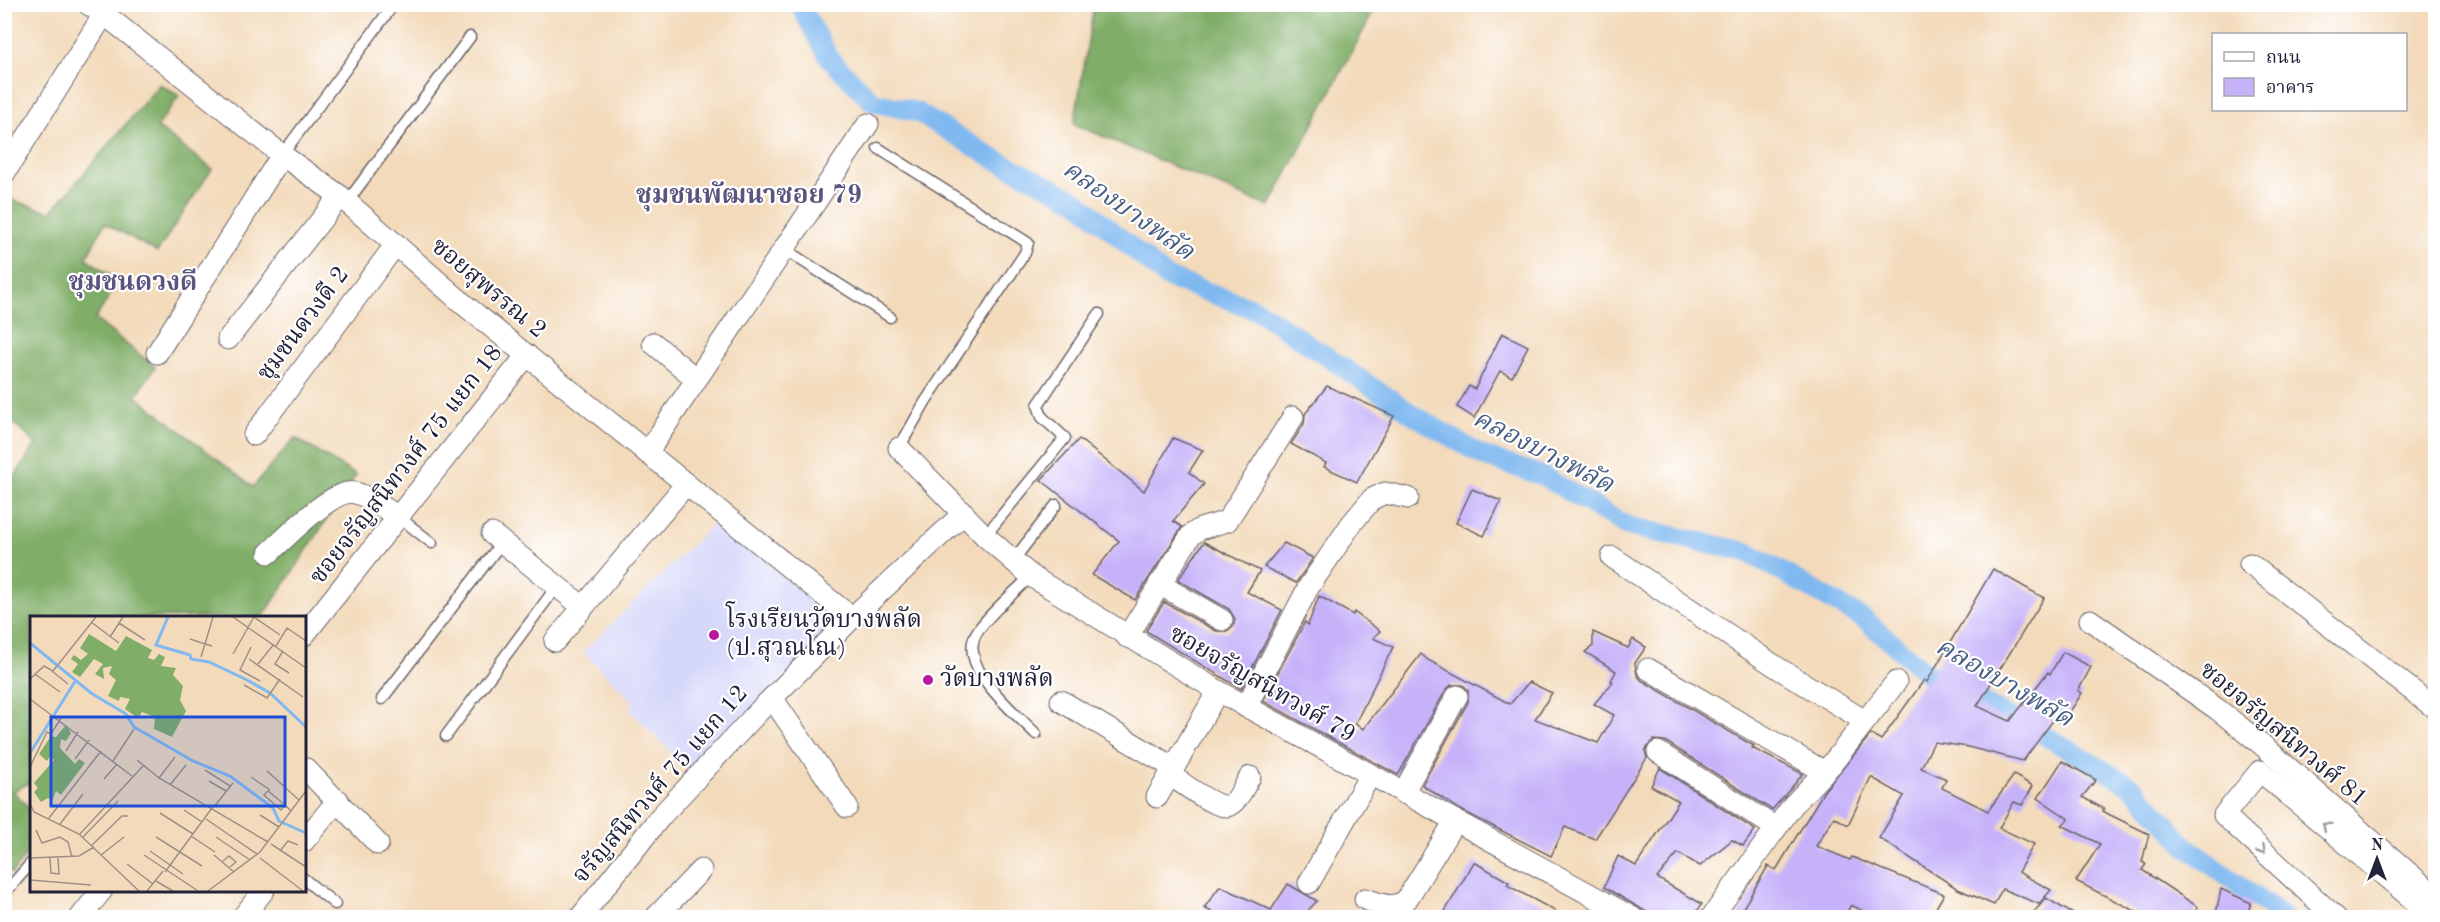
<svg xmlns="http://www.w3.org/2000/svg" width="2440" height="922" font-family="'Old Standard TT','Noto Serif Thai',serif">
	<rect width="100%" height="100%" fill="#fff"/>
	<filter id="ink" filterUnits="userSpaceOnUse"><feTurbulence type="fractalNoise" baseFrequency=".0167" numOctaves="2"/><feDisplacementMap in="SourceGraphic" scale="12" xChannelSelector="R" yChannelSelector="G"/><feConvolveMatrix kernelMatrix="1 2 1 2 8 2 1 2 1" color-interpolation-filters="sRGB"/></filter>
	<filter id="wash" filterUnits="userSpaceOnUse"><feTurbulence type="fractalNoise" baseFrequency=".008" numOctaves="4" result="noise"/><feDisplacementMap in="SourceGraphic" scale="24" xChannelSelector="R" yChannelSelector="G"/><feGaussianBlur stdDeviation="1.35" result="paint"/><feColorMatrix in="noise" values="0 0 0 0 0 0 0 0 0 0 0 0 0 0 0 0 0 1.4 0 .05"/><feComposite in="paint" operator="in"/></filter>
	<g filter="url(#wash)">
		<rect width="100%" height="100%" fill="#f3daba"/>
		<polygon fill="#d6d8f9" points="720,517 844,619 690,771 629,710 634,703 583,652"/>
		<g fill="#80ae68" stroke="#516852" stroke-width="1.5">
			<polygon points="1094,5 1094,4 1377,5 1269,207 1074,124"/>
			<polygon points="160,84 179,96 157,127 212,169 157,252 105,223 86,258 119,281 95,319 155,367 136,396 253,487 295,438 356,475 263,617 32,618 31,782 13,791 31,810 31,848 12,874 4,866 5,491 36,444 5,415 5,198 51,212"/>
		</g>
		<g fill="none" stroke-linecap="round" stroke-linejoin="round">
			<polyline stroke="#80b9f0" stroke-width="20" points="799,4 830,59 873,102 917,112 993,158 1077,201 1166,277 1257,310 1417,417 1483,456 1543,476 1627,526 1747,552 1864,619 1930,676 2037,731 2134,788 2187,847 2284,918"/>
		</g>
		<g id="blocks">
			<g fill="#c6b2f9">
				<polygon points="1502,333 1528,346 1512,377 1500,371 1474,418 1457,407 1469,386 1475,389"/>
				<polygon points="1327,386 1394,416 1357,482 1324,467 1326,463 1291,444 1304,424 1305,414"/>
				<polygon points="1173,438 1203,450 1189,472 1204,484 1173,521 1182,527 1135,600 1092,575 1119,541 1041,480 1079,439 1144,491"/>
				<polygon points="1472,489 1501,501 1484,536 1456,523"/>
				<polygon points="1204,542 1260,571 1247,592 1282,610 1241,689 1146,631 1164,602 1216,631 1228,631 1233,627 1235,619 1229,609 1178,580"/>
				<polygon points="1284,543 1313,558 1296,583 1264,567"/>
				<polygon points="1993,569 2044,598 1977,706 2010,721 2048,672 2050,674 2063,652 2091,667 2078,691 2082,693 2062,724 2054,719 2023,761 1968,747 1934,742 1921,768 1946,779 1942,788 1988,811 2014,775 2033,786 2022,805 2014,802 1999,828 2034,844 2018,872 2051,890 2039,904 2002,889 1994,905 1958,889 1879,838 1904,796 1871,777 1848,825 1834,817 1816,846 1850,860 1852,857 1944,894 1930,918 1877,918 1851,905 1843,918 1737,918 1768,866 1776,870 1824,791 1871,734 1881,740 1924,680 1927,682"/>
				<polygon points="1319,596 1353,615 1354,612 1380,631 1373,638 1393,647 1355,724 1363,729 1421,654 1428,660 1510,704 1529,682 1552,693 1535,719 1598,743 1614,715 1594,704 1613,682 1611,681 1616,671 1585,652 1593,646 1593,632 1628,648 1633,639 1646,647 1635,663 1637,675 1641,680 1754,746 1752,748 1803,774 1772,810 1665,741 1653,740 1645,751 1647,758 1595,839 1565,827 1551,856 1459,809 1422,785 1468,702 1468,690 1463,685 1451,685 1446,690 1398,775 1263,701 1305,622 1308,625"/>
				<polygon points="2062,761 2096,780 2082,797 2104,809 2102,811 2149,834 2142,862 2146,864 2142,870 2198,907 2191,918 2129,918 2135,911 2076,881 2100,844 2062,825 2069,819 2038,798"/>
				<polygon points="1660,768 1755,830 1743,846 1732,840 1700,866 1678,853 1657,878 1702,904 1693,918 1657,918 1604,887 1618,856 1636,866 1679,801 1651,786"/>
				<polygon points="1474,862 1509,882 1507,885 1568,918 1441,918"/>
				<polygon points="1288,884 1317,901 1301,918 1224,918 1204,908 1220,886 1271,910"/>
				<polygon points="2221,889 2251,903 2246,918 2215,918"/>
				<polygon points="2046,898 2080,918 2029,918"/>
			</g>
		</g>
	</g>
	<g filter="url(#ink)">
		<use href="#blocks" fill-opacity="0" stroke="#6b6267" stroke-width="1.5"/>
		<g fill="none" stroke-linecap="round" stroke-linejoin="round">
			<g stroke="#6b6267" stroke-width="13">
				<g id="lane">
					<polyline points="878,148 1028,243 1025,253 925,402 899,448"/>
					<polyline points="282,155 394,4"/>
					<polyline points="347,202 470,37"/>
					<polyline points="784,249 890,317"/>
					<polyline points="400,518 432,543"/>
					<polyline points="985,536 1065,438 1042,417 1038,405 1099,314"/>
					<polyline points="1012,562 1056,505"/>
					<path d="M1031,576C1014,593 993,610 979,629C952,664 1015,712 1036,734"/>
					<polyline points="382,699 502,542"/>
					<polyline points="446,736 557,586"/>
					<polyline points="304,879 335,904"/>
					<polyline points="4,894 32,862"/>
				</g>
			</g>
			<g stroke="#6b6267" stroke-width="23">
				<g id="street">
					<polyline points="88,4 104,14 282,155 340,196 467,307 852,618"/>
					<polyline points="4,174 104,14"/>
					<polyline points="228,339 340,196"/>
					<polyline points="653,343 696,379"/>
					<polyline points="157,353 282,155"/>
					<polyline points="254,435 396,244"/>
					<polyline points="899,448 985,536 1031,576 1218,691 1633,918"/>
					<polyline points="647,453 868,124"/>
					<polyline points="492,534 583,607"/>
					<path d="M269,553C285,539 333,487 355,493C370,496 386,510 400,518"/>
					<polyline points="1612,557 1778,668 1865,721"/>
					<polyline points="2250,564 2436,709"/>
					<polyline points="1159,584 1222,620"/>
					<polyline points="2090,620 2217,709 2260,743 2436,897"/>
					<polyline points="304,635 527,355"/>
					<polyline points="1127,637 1191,535 1200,529 1227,521 1293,417"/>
					<polyline points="555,641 686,484"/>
					<polyline points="1648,669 1823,771"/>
					<polyline points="772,698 847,807"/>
					<polyline points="1061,701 1174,768"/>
					<polyline points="1246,707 1308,588 1352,523 1372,499 1385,493 1408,498"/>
					<polyline points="1658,752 1776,828"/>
					<polyline points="306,769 378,844"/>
					<path d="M1170,775C1181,782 1215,808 1227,806C1237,804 1245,784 1250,777"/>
					<polyline points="1403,793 1457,696"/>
					<polyline points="1157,797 1218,691"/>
					<polyline points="304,841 338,800"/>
					<polyline points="1309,883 1370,775"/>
					<path d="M1365,899C1380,904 1394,911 1407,899L1455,821"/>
					<polyline points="80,918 102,890"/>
					<polyline points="242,918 264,890"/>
					<polyline points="580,918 661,816 759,711 852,618 964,513"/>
					<polyline points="655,918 701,870"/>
					<polyline points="1711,918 1793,805 1831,765 1896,682"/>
					<polyline points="2336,918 2224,815 2260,771 2435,918"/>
				</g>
			</g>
			<use href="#lane" stroke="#fff" stroke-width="10"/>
			<use href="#street" stroke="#fff" stroke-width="21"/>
		</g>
		<defs><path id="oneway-chevron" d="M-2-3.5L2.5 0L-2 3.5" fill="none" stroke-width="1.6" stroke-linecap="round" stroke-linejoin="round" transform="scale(1.5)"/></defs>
		<g stroke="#9c9ca7">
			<use href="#oneway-chevron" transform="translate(2326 826) rotate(-140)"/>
			<use href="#oneway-chevron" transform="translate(2262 850) rotate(43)"/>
		</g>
	</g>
	<g fill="#b5179e" stroke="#fff" stroke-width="2">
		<circle cx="714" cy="635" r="6"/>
		<circle cx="928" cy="680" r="6"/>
	</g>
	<g text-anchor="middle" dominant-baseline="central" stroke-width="4.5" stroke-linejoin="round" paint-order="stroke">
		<g font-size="24" fill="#22223b" stroke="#fff">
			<text transform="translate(488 289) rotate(40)">ซอยสุพรรณ 2</text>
			<text transform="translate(304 324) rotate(-53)">ชุมชนดวงดี 2</text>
			<text transform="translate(407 465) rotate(-52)">ซอยจรัญสนิทวงศ์ 75 แยก 18</text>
			<text transform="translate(1262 685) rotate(30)">ซอยจรัญสนิทวงศ์ 79</text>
			<text transform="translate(2283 735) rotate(40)">ซอยจรัญสนิทวงศ์ 81</text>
			<text transform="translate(661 785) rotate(-49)">จรัญสนิทวงศ์ 75 แยก 12</text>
		</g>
		<g font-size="24" fill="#22223b" stroke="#fff" text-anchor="start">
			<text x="726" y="621">โรงเรียนวัดบางพลัด<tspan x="726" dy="28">(ป.สุวณโณ)</tspan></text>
			<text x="940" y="680">วัดบางพลัด</text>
		</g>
		<g font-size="26" font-weight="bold" fill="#5b547e" stroke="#fff">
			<text x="749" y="196">ชุมชนพัฒนาซอย 79</text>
			<text x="133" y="283">ชุมชนดวงดี</text>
		</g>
		<g font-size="26" font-style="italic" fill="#485e83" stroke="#fff">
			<text transform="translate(1128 211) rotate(35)">คลองบางพลัด</text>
			<text transform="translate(1543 452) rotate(27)">คลองบางพลัด</text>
			<text transform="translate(2004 683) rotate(30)">คลองบางพลัด</text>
		</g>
	</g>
	<g transform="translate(30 616)">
		<rect width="276" height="276" fill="#f3daba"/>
		<path d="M59,18L86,35L96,20L122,34L118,42L124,44L129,38L135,41L131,50L146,52L143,59L153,70L150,84L156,95L142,121L124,113L125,101L112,96L108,102L95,93L100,83L90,81L89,85L78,80L86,64L79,58L82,50L73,52L74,63L65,58L73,48L64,43L50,61L42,56L48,48L41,43L44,39L51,44L58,38L50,32ZM36,109L41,117L36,125L31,123L30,132L45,148L49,143L55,147L31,179L26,175L22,185L18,182L11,186L4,176L8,172L4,167L24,144L20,140L17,145L9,138L21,120L26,121Z" fill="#80ae68"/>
		<path fill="none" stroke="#80b9f0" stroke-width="3" d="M138,1L126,29L160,39L161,43L179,46L217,64L240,77L276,111M0,27L61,77L96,98L104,111L163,145L200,160L243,192L249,205L276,217M0,137L46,64"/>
		<path fill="none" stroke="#9f9087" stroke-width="1.5" d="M203,1L276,52M224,1L250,19M61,6L89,27M89,7L115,24M80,21L93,1M160,23L175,28L171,41M182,30L175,28L183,1M246,30L257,12L276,25M221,31L210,54L230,65M253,35L245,48L259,57M203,38L224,1M219,43L273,81M228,48L244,28M22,55L38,68M5,58L30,76M0,63L14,50L23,55L66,1M214,69L237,82L250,63M0,83L102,160M36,135L48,116M45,143L59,124M107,144L129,162L238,226M83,145L104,113M0,151L17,116L21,118L31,102M175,154L200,170M237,155L269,184M221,161L240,174M129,162L145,141M74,163L87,148M179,165L196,175M140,169L156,149M0,188L4,196L49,218L109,275M255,189L251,194L234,179L238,175L255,189L261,195M183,192L203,167M154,194L172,206M130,197L163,218M230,199L249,211M19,202L71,135M176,203L227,238M30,208L53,178M6,214L12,227L30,221L38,226L42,241M49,219L113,150M161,220L185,236M53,221L88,185M126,221L172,250M186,221L220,244M241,228L276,251M61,230L92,200H98M120,235L153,258M250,235L258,225L268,229M71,239L94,221M114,239L168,275M184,239L204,256M0,242L49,240L64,231M20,242L21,257L29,258L28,242M230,242L273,275M193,245L199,240L206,246L200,251M97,248L123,268M135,256L182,192M0,264L61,269M126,265L143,275M117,275L133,255M178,275L230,236L276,175"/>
		<path fill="#1d4ed8" fill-opacity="0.15" stroke="#1d4ed8" stroke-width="3" d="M21,101H255V190H21Z"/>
		<rect width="276" height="276" fill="none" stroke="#22223b" stroke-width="3"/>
	</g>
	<rect width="2440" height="922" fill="none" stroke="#fff" stroke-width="24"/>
	<rect x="2212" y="33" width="195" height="78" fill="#ffffff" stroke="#a7a7b1" stroke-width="1.5"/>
	<rect x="2224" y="52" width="30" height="9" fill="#ffffff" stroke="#a7a7b1" stroke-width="1.5"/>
	<text x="2266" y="63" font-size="18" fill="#22223b">ถนน</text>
	<rect x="2224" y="78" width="30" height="18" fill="#c6b2f9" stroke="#a7a7b1" stroke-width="1.5"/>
	<text x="2266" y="93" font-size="18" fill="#22223b">อาคาร</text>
	<g transform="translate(2377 859)" stroke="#ffffff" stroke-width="4.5" paint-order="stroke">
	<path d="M0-4.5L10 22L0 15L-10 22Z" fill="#22223b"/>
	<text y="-9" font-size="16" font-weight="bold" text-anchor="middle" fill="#22223b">N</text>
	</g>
</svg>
